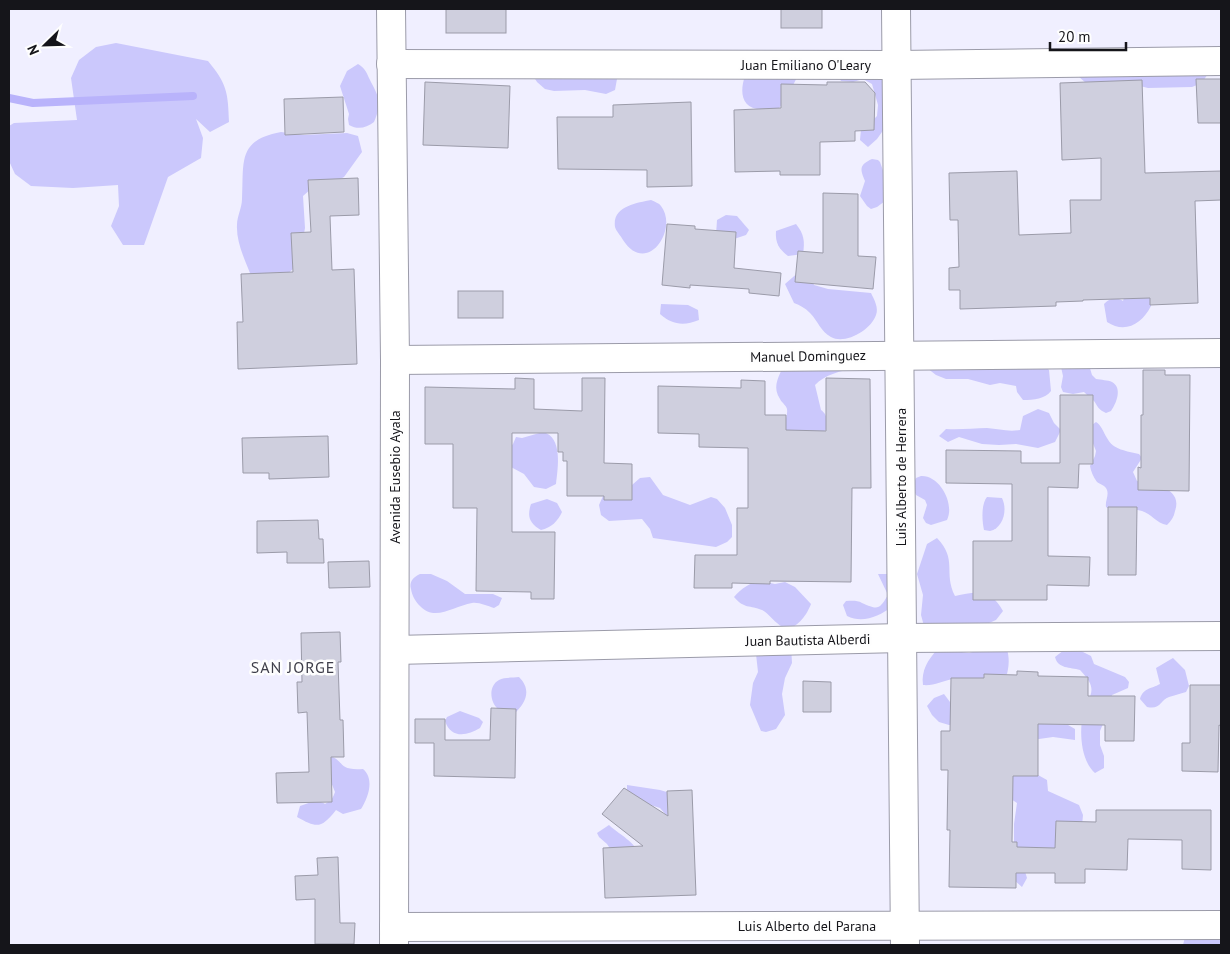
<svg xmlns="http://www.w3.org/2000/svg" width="1230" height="954" font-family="'PT Sans',sans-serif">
	<rect width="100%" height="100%" fill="#f0efff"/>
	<g fill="#cbc8fc">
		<path d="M116,43L208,61C227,84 228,92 229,122L210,132L196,119L203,138L201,158L168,177L144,245H123L111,226L119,206L118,185L73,188L31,186L15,174L9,161V126L14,123L77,120L71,78L79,60L96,47Z"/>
		<path d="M358,64C366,69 366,72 370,80C378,96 383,102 374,122C366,128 358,130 349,125L348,119L349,114L340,86L347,71Z"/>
		<polygon points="1205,65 1207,75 1202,83 1192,87 1148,88 1128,83 1086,83 1078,76"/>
		<polygon points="612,69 617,79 615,90 606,94 585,90 554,91 545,89 537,82 532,74"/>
		<polygon points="836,72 886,73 889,122 877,139 868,147 860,140 861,129 870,123 877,116 878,105 872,84 863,79 853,82 841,81"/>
		<path d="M745,76L797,77C795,82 783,105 779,108C775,110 768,109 763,109C742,110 739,93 745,76Z"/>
		<path d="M281,132L303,135L347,133L358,136L362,152L344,177L334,182L312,188L303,196L305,228L303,239L293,269L285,276L253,281C247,264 236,244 237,225C237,216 242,208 242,199C244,162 237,140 281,132Z"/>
		<path d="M872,159L878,160L880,162L887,182L889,198L877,207L871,209L867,206L860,196L865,181C860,169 859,165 872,159Z"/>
		<path d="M651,200C655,202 659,203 661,206C679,229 647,277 623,240C621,236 616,231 615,227C612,206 637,203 651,200Z"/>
		<polygon points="726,215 737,216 749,230 746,235 731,240 716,235 717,220"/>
		<path d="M796,224C804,234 805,241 803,254L788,256C779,249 775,243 776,231Z"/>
		<path d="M800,271L810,275L814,285L828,289L871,293C874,299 879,308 876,315C871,330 845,345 831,337C821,332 818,321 810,313C805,308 800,305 794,303L785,284Z"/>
		<path d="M1127,288L1150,295L1151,306C1142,324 1125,334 1107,322L1104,304C1110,298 1116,297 1123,301Z"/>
		<path d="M661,304L688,305L698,310L699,320C684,326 672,325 660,314Z"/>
		<path d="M1059,358L1089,365L1092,375L1096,379C1101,380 1108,380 1112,382C1123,388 1116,404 1111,411L1106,413C1099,410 1098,407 1094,401C1091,398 1087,395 1084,392L1073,394L1063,392L1061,387L1063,376Z"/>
		<path d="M1045,366L1049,370L1051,391C1045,399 1034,400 1023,400L1017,392L1016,386L1000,383L990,385L968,379H946L936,375L927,368Z"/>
		<path d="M782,369H855C842,370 824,375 815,385L821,410C825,413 826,415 827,420C832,437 807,436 795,438L783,429C784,423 788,415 787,409C786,405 782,403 780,399C773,388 777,380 782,369Z"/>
		<path d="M1038,409L1049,413L1054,423L1061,430L1055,442L1038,448L1016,444L999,445L982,444L959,437L948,442L939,436L946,429C960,430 974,428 987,428C999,429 1008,432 1020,430L1023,416Z"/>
		<path d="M1096,422C1102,426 1103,432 1107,438C1113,450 1127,451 1139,454L1142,458L1133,472L1137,481C1154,484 1183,488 1175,511C1174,517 1171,521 1167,525C1156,523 1152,514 1142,511C1130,507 1117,515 1106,507C1105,501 1109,496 1107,490C1105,485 1101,485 1097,482C1093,477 1091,471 1090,466L1095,456L1096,451L1092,441V425Z"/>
		<path d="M543,432C563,437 558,468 556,484L546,489L534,487L524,474L509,466L510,447L513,444L516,437L522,438Z"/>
		<path d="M921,476C940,475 955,504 947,520L931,525L926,523L923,518L927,505L925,500L916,495C913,489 913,485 916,478Z"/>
		<polygon points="650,477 663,495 690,505 711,497 717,499 725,508 732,525 732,537 727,542 716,547 653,538 650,529 642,519 609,521 601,515 599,505 603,496 632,485 640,478"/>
		<path d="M987,497L1002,498C1008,510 1003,528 990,531L984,530C982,521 981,504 987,497Z"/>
		<path d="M547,499L557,503L562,512C558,521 551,528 541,530C529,523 527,516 531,504Z"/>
		<path d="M937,538C958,560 943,572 955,596C977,591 991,589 1003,611L996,620L966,633L924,626L921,615L923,595L917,574L927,544Z"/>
		<path d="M420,574H431L447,581L465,594H493L502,598L499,605L494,608C487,606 479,602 472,603C454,606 435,622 420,606C416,602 412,596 411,589C409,582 413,577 420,574Z"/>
		<path d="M878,574H890L892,607C879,616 863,624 847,616L843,605L846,601C851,601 857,600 862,603C878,610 879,610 888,595Z"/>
		<path d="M761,581L775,584L785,582L795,587L811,604C806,617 792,637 777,623C772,619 768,613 762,610C750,605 744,609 734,597C742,588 749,583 761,581Z"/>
		<path d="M1005,643C1009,654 1010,662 1007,674C991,684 972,677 953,679C942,681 934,686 923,685C921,671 928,659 938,649L969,653Z"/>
		<polygon points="791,646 792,663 785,678 782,694 785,715 776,729 766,732 761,731 750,705 753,683 758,672 756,654"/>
		<path d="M1064,650L1081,651L1091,656L1094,664L1125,677L1129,682L1128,688L1112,695L1110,707L1100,731V745L1104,756V768L1095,773C1081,761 1079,732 1083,715C1089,693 1100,691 1080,670C1070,667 1058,669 1055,657Z"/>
		<path d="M1173,658L1185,670L1189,686L1186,692C1180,694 1175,695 1169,697C1160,700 1161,710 1147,707L1140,699C1143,688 1151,689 1160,684L1156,668Z"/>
		<path d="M519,677C532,690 526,703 514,714C509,712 501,712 498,709C490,702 488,686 499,680C504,677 513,678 519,677Z"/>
		<polygon points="944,694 959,714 1056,718 1075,729 1075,740 1053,737 1032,740 961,725 949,725 939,722 932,715 927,706 934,698"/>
		<path d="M460,711L479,718L483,722L480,728C467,736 451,739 445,721L447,717Z"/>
		<path d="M329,756C345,760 337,771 363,769C375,779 368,798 361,809L343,814L336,810C321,829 317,828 297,817L300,806C309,803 317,798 325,804C331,801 333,798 335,792L331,782Z"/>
		<polygon points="1008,769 1016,776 1038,775 1047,780 1048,791 1079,805 1083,815 1081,836 1024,868 1027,878 1022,887 1014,880 1014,824 1017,803 999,791"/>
		<polygon points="627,785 660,790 670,793 674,803 668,817 660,808 638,801 627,790"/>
		<path d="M609,825C622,837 632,839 641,856L619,862L607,844L599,837L597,833Z"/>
		<polygon points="1221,934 1221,945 1183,945 1185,937"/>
	</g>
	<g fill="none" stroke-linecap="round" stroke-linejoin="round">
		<polyline stroke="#b9b3fb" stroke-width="8" points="9,98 33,103 193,96"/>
	</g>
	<g fill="#cfcfde" stroke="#9b9ba9">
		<rect x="446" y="9" width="60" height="24"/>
		<rect x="781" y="9" width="41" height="19"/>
		<polygon points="1196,79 1221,79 1221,123 1198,123"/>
		<polygon points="1142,80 1145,173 1221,171 1221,200 1195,201 1198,303 1150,305 1150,298 1083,300 1083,301 1056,302 1056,306 960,309 960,290 949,290 949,268 959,267 958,220 950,220 949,173 1017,171 1019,235 1071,233 1070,200 1101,200 1101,158 1062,160 1060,83"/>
		<polygon points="425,82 510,86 508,148 423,145"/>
		<polygon points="827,82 865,82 875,93 874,130 855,131 855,141 820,142 820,175 780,175 780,171 735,172 734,110 781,108 781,84 827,85"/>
		<polygon points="343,97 344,132 285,135 284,99"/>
		<polygon points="691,102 692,186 647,187 647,170 558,169 557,117 613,117 613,105"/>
		<polygon points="358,178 359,215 330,216 332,270 354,269 357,364 238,369 237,322 243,322 241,274 293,272 291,233 311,232 308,180"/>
		<polygon points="823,193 858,194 858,256 876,257 873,289 795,282 798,251 823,253"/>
		<polygon points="667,224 695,226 695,229 736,232 734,268 781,273 779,296 749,293 749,289 690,285 690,288 662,285"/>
		<rect x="458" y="291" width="45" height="27"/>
		<polygon points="1143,370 1165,370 1165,375 1190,375 1189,491 1138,490 1138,467 1141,468 1141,415 1143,415"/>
		<polygon points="515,378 534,379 534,409 582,411 582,378 605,378 604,463 632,464 632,500 604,500 604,496 567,496 567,461 563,461 563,452 558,452 558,433 512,433 512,532 555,532 554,599 531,599 531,592 476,591 477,508 453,508 453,444 425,444 425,387 515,389"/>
		<polygon points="826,378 870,379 871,488 852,488 851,582 770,581 770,584 732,583 732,588 694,588 695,555 737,555 737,508 748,508 748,448 699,447 699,434 658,433 658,386 741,388 741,380 765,381 765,415 786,415 786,430 826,431"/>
		<polygon points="1060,395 1093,395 1093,464 1079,464 1078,488 1048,487 1048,556 1090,557 1089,586 1047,585 1047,600 973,600 973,541 1012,541 1012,484 946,483 946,450 1021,451 1021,463 1060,463"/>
		<polygon points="328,436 329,477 269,479 269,473 243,473 242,438"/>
		<polygon points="1108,507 1137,507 1136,575 1108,575"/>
		<polygon points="318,520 319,539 323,539 324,563 287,563 287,552 257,553 257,521"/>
		<polygon points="369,561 370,587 329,588 328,562"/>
		<polygon points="340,632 341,662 338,662 340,720 343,720 344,757 331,757 332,802 277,803 276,773 309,772 307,712 298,713 297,682 302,682 301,633"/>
		<polygon points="1017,671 1038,672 1038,676 1088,677 1088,696 1135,696 1134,741 1105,741 1105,725 1038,724 1038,776 1013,776 1012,842 1017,842 1017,847 1055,848 1056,821 1096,822 1096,810 1211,810 1211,870 1182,869 1182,840 1128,839 1127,870 1085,869 1085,883 1055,883 1055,873 1016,873 1016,888 949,887 950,830 947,830 948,770 941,770 941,731 950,731 951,678 984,678 984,674 1017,675"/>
		<polygon points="803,681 831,682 831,712 803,712"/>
		<polygon points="1190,685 1221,685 1221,726 1219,725 1218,772 1182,771 1182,743 1190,743"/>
		<polygon points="491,708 516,709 515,778 434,776 434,743 415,743 415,719 445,719 445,740 490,740"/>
		<polygon points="624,788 668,816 667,791 692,790 696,895 605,898 603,848 643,846 602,814"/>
		<polygon points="338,857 340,923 355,923 354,944 315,944 315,899 296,900 295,876 318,875 317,858"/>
	</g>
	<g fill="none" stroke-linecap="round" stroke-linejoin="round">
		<g stroke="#9b9ba9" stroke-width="30">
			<g id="street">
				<polyline points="896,9 905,945"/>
				<polyline points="391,64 897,65 1221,61"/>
				<polyline points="395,360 1221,353"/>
				<polyline points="395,650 902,638 1221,636"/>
				<polyline points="394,927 1221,925"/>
			</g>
		</g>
		<g stroke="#9b9ba9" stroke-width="30">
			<polyline id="secondary" points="391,9 395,360 394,945"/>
		</g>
		<use href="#street" stroke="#fff" stroke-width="28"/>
		<use href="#secondary" stroke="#fff" stroke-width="28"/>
	</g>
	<g text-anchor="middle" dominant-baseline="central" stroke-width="5" stroke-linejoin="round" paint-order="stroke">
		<g font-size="14" fill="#15151a" stroke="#fefefe">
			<text x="806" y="65">Juan Emiliano O'Leary</text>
			<text transform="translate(808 356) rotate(-1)">Manuel Dominguez</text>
			<text transform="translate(395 477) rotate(-90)">Avenida Eusebio Ayala</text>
			<text transform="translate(901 477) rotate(-90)">Luis Alberto de Herrera</text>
			<text transform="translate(808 640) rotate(-1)">Juan Bautista Alberdi</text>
			<text x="807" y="926">Luis Alberto del Parana</text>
		</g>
		<g font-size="16" letter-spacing="1" fill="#3e3e4a" stroke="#fefefe">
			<text x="293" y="667">SAN JORGE</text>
		</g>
	</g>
	<rect width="1230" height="954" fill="none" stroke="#15151a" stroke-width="20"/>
	<g transform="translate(45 45) rotate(247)" stroke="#fefefe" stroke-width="4" paint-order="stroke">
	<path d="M0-4L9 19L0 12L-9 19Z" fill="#15151a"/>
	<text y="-8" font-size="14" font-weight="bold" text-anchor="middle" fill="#15151a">N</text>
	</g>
	<path d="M1050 42v8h76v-8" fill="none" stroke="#15151a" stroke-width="2.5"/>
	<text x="1058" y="42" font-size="15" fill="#15151a" stroke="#fefefe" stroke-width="4" paint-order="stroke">20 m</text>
</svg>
